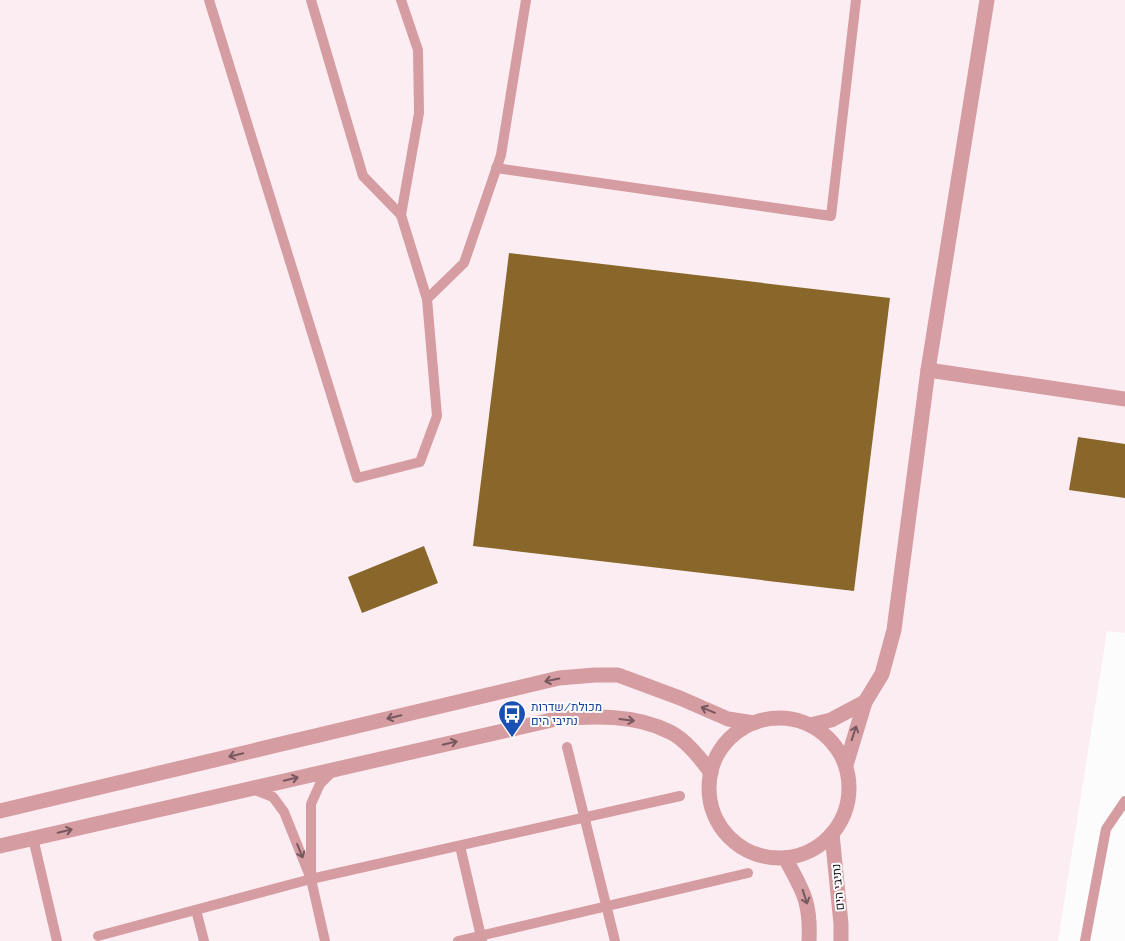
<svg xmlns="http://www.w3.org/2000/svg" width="1125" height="941" font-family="Raleway,Heebo,sans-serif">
	<rect width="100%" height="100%" fill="#fcfcfc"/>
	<polygon fill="#fcedf3" points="0,0 1125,0 1125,633 1107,631 1058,941 0,941"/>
	<g fill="#896629">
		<polygon points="509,253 890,298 854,591 473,546"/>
		<polygon points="1078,437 1125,444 1125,498 1069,490"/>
		<polygon points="424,546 438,583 362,613 348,577"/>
	</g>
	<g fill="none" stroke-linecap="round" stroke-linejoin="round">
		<g stroke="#d59da1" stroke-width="10">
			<polyline points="209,0 357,478 420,462 437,416 427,299 401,215 419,113 418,50 401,0"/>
			<polyline points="311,0 363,176 401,215"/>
			<polyline points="496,168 831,216 856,0"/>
			<polyline points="427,299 464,263 501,155 526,0"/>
			<polyline points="567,747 615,941"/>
			<polyline points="252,789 273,797 284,812 311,879 311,804 320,784 333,771"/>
			<polyline points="33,838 57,941"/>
			<polyline points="460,846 482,941"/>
			<polyline points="311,879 325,941"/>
			<polyline points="196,910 204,941"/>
			<polyline points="98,936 311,879 680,796"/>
			<polyline points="458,941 748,873"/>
			<polyline points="1085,941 1106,829 1125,801"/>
		</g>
		<g stroke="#d59da1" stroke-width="15">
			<polyline points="928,370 1125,399"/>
			<polyline points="810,725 831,720 865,702"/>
			<polyline points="846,765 865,702 882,674 894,630 928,370 987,0"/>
			<polyline points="0,811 559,678 595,675 618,675 680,698 728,719 754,723"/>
			<path d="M0,846L556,719C594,716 635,714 670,732C685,739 702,760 711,773"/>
		</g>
		<g stroke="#d59da1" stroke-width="15">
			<circle cx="779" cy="788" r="70"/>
			<polyline points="832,834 841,924 841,941"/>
			<path d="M785,858C803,891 811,902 809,941"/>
		</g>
	</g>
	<defs><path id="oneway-shaft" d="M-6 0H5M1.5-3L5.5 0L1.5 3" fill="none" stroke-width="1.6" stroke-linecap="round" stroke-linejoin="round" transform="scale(1.25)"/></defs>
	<g stroke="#76585e">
		<use href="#oneway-shaft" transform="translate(552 680) rotate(168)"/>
		<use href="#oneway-shaft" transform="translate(708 710) rotate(-157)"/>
		<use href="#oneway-shaft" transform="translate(394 717) rotate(167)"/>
		<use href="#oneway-shaft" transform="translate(627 720) rotate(7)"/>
		<use href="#oneway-shaft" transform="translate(854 733) rotate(-72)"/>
		<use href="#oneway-shaft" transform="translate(450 743) rotate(-13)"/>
		<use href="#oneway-shaft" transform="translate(236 755) rotate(167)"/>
		<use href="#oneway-shaft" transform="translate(291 779) rotate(-13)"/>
		<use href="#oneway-shaft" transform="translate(65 831) rotate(-13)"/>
		<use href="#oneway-shaft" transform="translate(300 851) rotate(68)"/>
		<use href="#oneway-shaft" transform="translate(805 897) rotate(72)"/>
	</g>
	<defs>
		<g id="bus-pin" transform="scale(1.4375)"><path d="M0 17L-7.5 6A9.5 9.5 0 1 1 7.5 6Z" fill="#1a4fb4" stroke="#fcfcfc"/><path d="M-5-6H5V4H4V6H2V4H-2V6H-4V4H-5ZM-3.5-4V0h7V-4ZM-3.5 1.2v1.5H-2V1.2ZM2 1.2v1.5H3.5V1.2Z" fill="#fff"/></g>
	</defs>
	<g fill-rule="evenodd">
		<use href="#bus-pin" x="512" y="714"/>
	</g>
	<g text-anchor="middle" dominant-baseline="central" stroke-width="4" stroke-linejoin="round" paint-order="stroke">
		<g font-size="12" fill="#164399" stroke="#fcfcfc" text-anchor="start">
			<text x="531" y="707">מכולת/שדרות<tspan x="531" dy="14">נתיבי הים</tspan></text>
		</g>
		<g font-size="12" fill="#18121c" stroke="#fcfcfc">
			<text transform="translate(838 887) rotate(-95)">נתיבי הים</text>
		</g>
	</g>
</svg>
